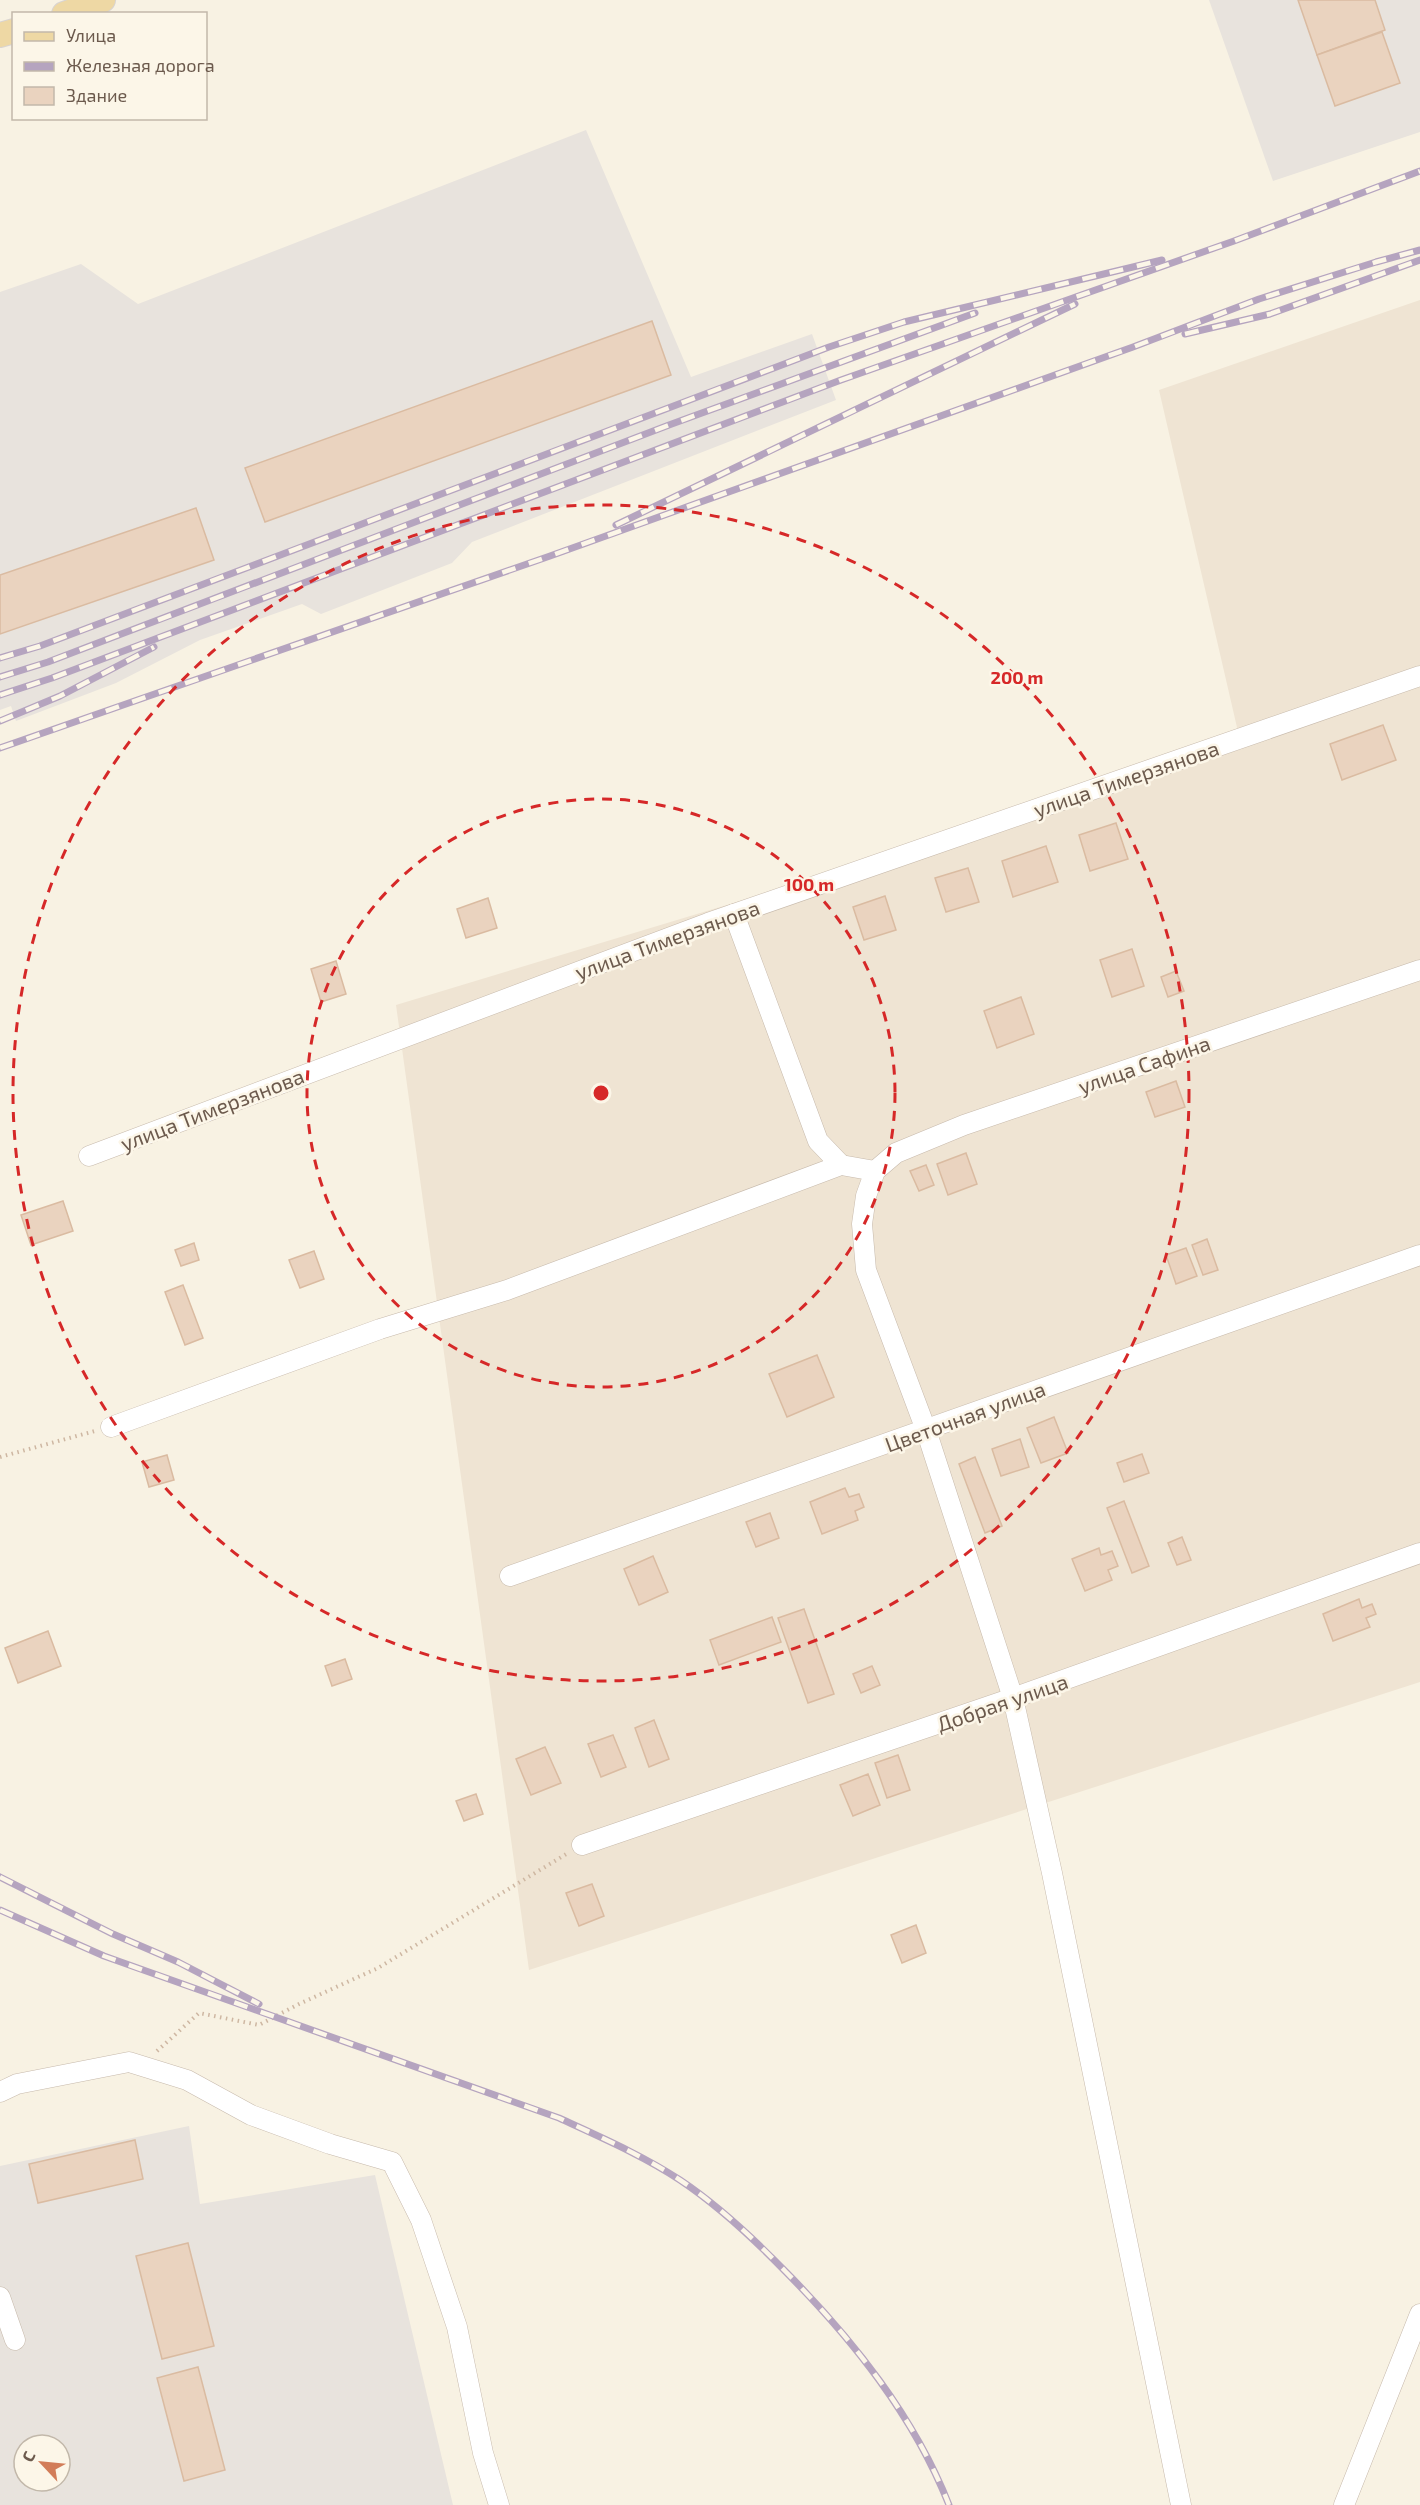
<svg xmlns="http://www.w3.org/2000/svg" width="1420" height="2505" font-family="'Exo 2',sans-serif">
	<rect width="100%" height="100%" fill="#f8f2e3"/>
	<polygon fill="#efe4d3" points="1420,300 1420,1682 529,1970 396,1005 1242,749 1159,390"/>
	<g fill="#e8e3dd" fill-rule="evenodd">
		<polygon points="1209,0 1420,0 1420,132 1273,181"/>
		<polygon points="586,130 691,377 812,334 836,400 472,542 452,563 321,614 302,604 200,640 116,683 16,721 11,706 0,710 0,292 81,264 138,304"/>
		<path d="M189,2126L200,2204L375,2175L453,2505H0V2166ZM24,2445H60V2481H24Z"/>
	</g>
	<g fill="#ead3bf" stroke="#dabba1" stroke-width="1.5">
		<polygon points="1298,0 1375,0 1385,30 1317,55"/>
		<polygon points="1382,32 1400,83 1335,106 1317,55"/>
		<polygon points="652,321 671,375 265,522 245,468"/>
		<polygon points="196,508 214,560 0,634 0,575"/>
		<polygon points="1383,725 1396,760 1342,780 1330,744"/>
		<polygon points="1116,823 1128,859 1090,871 1079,835"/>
		<polygon points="1046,846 1058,882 1013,897 1002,861"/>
		<polygon points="968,868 979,902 946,912 935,878"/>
		<polygon points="885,896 896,930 864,940 853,907"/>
		<polygon points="488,898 497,928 466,938 457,909"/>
		<polygon points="1132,949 1144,986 1112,997 1100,960"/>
		<polygon points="336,961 346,994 321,1002 311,969"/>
		<polygon points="1176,971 1184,991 1168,997 1161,977"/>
		<polygon points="1021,997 1034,1034 997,1048 984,1011"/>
		<polygon points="1176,1081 1185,1107 1155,1117 1146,1092"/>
		<polygon points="966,1153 977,1184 948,1195 937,1164"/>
		<polygon points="926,1165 934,1185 919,1191 910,1171"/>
		<polygon points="63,1201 73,1231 31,1245 21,1215"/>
		<polygon points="1207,1239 1218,1270 1203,1275 1192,1245"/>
		<polygon points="194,1243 199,1260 181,1266 175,1250"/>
		<polygon points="1186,1248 1197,1276 1176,1284 1166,1255"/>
		<polygon points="314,1251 324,1279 300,1288 289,1260"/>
		<polygon points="183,1285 203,1338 185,1345 165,1292"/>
		<polygon points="817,1355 834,1397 787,1417 769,1374"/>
		<polygon points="1054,1417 1068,1453 1041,1463 1027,1428"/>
		<polygon points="1020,1439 1029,1467 1001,1476 992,1449"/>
		<polygon points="1142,1454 1149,1473 1124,1482 1117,1463"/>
		<polygon points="167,1455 174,1480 149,1487 142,1462"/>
		<polygon points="975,1457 1002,1526 985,1533 959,1464"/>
		<polygon points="845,1488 849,1497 859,1494 864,1507 855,1511 858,1520 822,1534 810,1502"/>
		<polygon points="1124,1501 1149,1566 1132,1573 1107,1508"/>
		<polygon points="770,1513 779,1538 756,1547 746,1522"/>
		<polygon points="1182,1537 1191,1560 1177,1565 1168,1543"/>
		<polygon points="1099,1548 1101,1555 1112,1551 1118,1566 1108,1570 1112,1580 1085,1591 1072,1559"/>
		<polygon points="653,1556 668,1592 639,1605 624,1569"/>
		<polygon points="1359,1599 1362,1608 1372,1604 1376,1614 1366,1618 1370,1627 1333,1641 1323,1614"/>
		<polygon points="804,1609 834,1694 808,1703 778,1618"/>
		<polygon points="772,1617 781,1642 719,1665 710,1640"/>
		<polygon points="48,1631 61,1666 18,1683 5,1648"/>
		<polygon points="345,1659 352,1679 332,1686 325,1666"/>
		<polygon points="872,1666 880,1685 861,1693 853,1674"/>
		<polygon points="654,1720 669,1759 649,1767 635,1728"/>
		<polygon points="613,1735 626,1767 601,1777 588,1744"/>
		<polygon points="545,1747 561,1783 531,1795 516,1759"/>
		<polygon points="898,1755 910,1790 887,1798 875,1763"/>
		<polygon points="868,1774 880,1805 853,1816 840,1785"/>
		<polygon points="476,1794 483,1814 464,1821 456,1801"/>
		<polygon points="592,1884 604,1916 579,1926 566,1893"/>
		<polygon points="916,1925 926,1953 902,1963 891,1935"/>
		<polygon points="135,2140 143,2179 38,2203 29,2164"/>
		<polygon points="188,2243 214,2346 162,2359 136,2256"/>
		<polygon points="198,2367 225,2470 184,2481 157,2378"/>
	</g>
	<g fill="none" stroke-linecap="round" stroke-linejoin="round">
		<g stroke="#c7baac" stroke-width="21">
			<g id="minor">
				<polyline points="734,914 818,1141 841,1165"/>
				<polyline points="89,1156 708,923 1420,676"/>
				<polyline points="111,1427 380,1329 507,1290 841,1165 875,1171"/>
				<polyline points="510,1576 1420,1255"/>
				<polyline points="582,1845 1013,1698 1420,1553"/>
				<polyline points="0,2092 17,2084 129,2062 187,2080 251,2115 330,2144 392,2162 421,2220 457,2327 483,2453 499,2505"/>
				<polyline points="0,2297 15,2340"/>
				<polyline points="1181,2505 1052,1873 1013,1698 926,1430 866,1270 862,1224 866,1196 875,1171 896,1153 964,1125 1420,970"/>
				<polyline points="1344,2505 1420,2314"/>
			</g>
		</g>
		<g stroke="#d9d4d1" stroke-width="26">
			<g id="major">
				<polyline points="64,14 103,0"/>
				<polyline points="0,35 14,31"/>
			</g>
		</g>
		<g stroke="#ceb7a2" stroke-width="4" stroke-dasharray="1.5 4.5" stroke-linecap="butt">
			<polyline points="0,1457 95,1431"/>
			<polyline points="157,2051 199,2013 259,2025 299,2004 378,1968 568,1853"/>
		</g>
		<use href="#minor" stroke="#fff" stroke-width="20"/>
		<use href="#major" stroke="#eed8a4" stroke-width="24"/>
		<g stroke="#b5a4bf" stroke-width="7">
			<g id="rail">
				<polyline points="1185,334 1270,314 1420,260"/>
				<polyline points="616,525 1075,304"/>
				<polyline points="0,658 40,646 829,347 904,322 1162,260"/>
				<polyline points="0,677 48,662 669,425 975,313"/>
				<polyline points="0,695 52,678 841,380 1234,241 1420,171"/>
				<polyline points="0,721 60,696 154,647"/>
				<polyline points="0,748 550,556 1133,347 1259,299 1376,262 1420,250"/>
				<polyline points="0,1877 113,1934 178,1962 259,2004"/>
				<path d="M0,1910L104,1956L559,2118C600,2137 642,2155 680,2180C719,2206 754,2239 786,2272C853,2340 914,2416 949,2505"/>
			</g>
		</g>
		<use href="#rail" stroke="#fcf6e8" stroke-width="4.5" stroke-dasharray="14" stroke-linecap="butt"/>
	</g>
	<g fill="none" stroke="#d62828" stroke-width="3" stroke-dasharray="10 8">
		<circle cx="601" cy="1093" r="294"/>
		<circle cx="601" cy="1093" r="588"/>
	</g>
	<g text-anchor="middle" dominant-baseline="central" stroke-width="5" stroke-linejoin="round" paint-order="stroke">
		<g font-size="21" fill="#6c5a4d" stroke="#fcf6e8">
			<text transform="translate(1126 778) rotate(-19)">улица Тимерзянова</text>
			<text transform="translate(667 939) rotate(-20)">улица Тимерзянова</text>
			<text transform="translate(1144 1064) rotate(-19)">улица Сафина</text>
			<text transform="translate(212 1109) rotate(-21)">улица Тимерзянова</text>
			<text transform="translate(965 1416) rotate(-20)">Цветочная улица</text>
			<text transform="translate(1002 1702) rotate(-19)">Добрая улица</text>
		</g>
	</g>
	<circle cx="601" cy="1093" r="9" fill="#d62828" stroke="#fcf6e8" stroke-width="3"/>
	<g font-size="18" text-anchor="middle" font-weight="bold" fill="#d62828" stroke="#fcf6e8" stroke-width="5" stroke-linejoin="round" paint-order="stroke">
		<text x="1017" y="684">200 m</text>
		<text x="809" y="891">100 m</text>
	</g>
	<rect x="12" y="12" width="195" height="108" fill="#fcf6e8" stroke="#c2b8aa" stroke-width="1.5"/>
	<rect x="24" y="32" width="30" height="9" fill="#eed8a4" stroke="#c2b8aa" stroke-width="1.5"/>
	<text x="66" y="42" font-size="18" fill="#6c5a4d">Улица</text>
	<rect x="24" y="62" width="30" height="9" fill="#b5a4bf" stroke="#c2b8aa" stroke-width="1.5"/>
	<text x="66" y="72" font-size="18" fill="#6c5a4d">Железная дорога</text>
	<rect x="24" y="87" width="30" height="18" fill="#ead3bf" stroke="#c2b8aa" stroke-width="1.5"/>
	<text x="66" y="102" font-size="18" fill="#6c5a4d">Здание</text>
	<g transform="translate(42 2463) rotate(296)"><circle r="28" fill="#fcf6e8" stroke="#c2b8aa" stroke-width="1.5"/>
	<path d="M0-4.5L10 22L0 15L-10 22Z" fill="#d27d59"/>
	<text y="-9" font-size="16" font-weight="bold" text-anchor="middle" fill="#6c5a4d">С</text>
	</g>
</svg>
